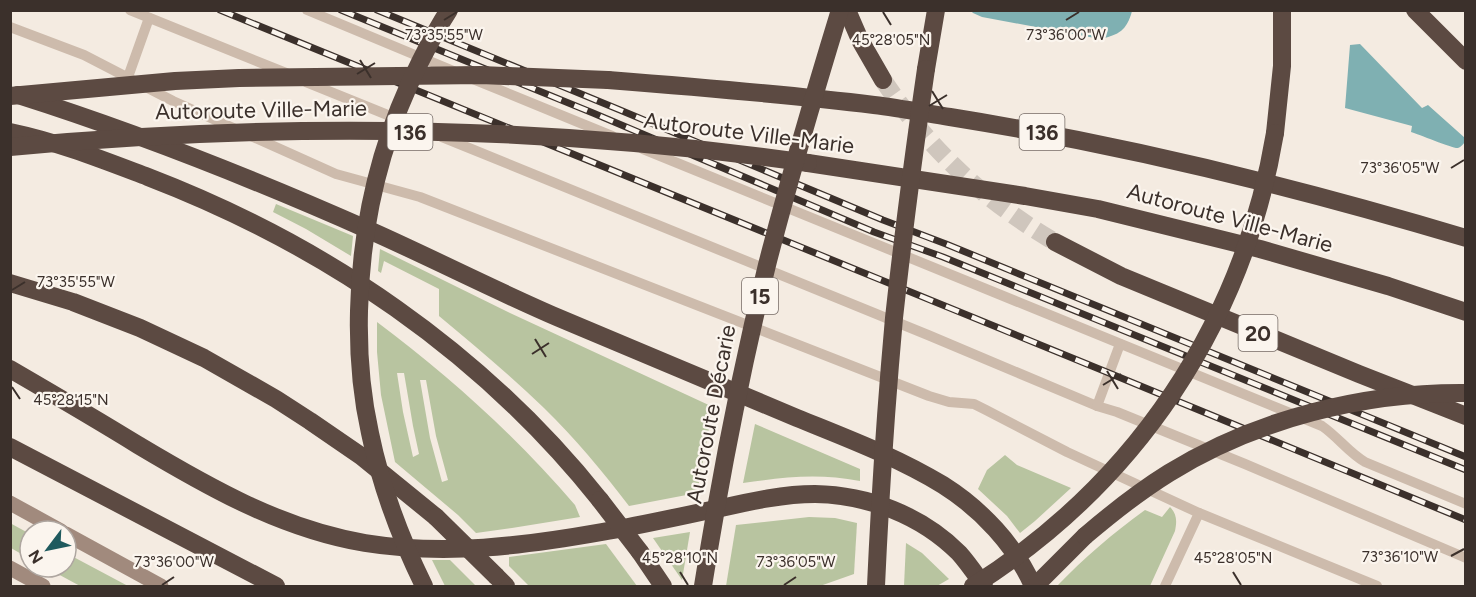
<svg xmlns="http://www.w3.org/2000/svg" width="1476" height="597" font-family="Figtree,sans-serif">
	<rect width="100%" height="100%" fill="#f4ebe1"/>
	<g fill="#b8c4a0" fill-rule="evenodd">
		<polygon points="276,204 353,236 351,256 306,229 273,212"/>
		<path d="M380,249L510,313L713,407L697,493L629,506C603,472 575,438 544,408C511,376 475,346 439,316V289L384,261L381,273L378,271Z"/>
		<path d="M377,322C449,376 516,436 575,505L580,517L512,528L476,533L458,515L395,462L381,395L377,352ZM397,373H404L413,426L419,454L413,457L403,412ZM420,380H426L436,436L448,480L442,482L430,438Z"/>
		<path d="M755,424L860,469V481C818,473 785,477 743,483Z"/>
		<polygon points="1005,455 1017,465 1071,488 1035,521 1020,533 1007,516 978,489 987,470"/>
		<path d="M1170,507C1177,514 1177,521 1175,531L1150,586H1057C1084,558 1113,533 1145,510L1162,517Z"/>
		<polygon points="809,517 835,518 857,523 854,574 820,586 726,586 736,525"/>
		<polygon points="10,523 30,534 30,559 11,548"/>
		<polygon points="690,532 682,580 653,538"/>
		<polygon points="906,543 922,553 949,579 937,586 904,586"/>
		<polygon points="606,544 637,586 529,586 509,566 509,557"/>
		<polygon points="66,553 128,586 80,586 45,567 66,567"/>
		<polygon points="432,560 450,560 476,586 445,586"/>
	</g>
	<g fill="#7fb0b2">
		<path d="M971,11H1132C1127,30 1119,35 1100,39L982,17L973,13Z"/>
		<path d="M1360,44L1422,108L1428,105L1465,138V142C1463,144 1461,147 1458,148C1454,149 1418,134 1411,132L1412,126L1345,108L1350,45Z"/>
	</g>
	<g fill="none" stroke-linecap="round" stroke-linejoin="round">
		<path stroke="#cfc6bd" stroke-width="18" stroke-dasharray="18 9" stroke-linecap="butt" d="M883,80C930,150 982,199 1055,242"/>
		<g stroke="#cdbbac" stroke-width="10">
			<polyline points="130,10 286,73"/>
			<polyline points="307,10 456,72"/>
			<polyline points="10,27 84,55 173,101 336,174 420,197 929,396 949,402 974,404 986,410 1067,452 1199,513"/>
			<polyline points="128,77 149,18"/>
			<polyline points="473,79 612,136"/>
			<polyline points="306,82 400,120"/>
			<polyline points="442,137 928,335 1097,406 1117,412 1245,464 1466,558"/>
			<path d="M643,149L1322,426C1338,437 1349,453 1365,462L1466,504"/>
			<polyline points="1097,406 1120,344"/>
			<polyline points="1165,586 1199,513 1377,586"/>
		</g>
		<g stroke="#a18a7d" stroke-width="15">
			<polyline points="10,503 61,531"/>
			<polyline points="66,534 161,586"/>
			<polyline points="10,568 43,586"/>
		</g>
		<g stroke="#5c4a42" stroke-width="18">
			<polyline points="847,10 860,40 883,80"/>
			<polyline points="1415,10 1466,61"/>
			<polyline points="926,69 936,10"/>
			<path d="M608,80C697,87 785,94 874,105C899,108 925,113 950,117C1125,145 1296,187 1466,238"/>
			<path d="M18,95C138,133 256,180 371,231C434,259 496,291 559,318C638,351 718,385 797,418C846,438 897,457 943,485C981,509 1015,545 1033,586"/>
			<path d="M10,132C58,142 103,160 148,177C325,245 482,352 600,500"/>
			<polyline points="1275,133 1282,66 1282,10"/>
			<polyline points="808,163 1025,196 1098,209 1260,249 1388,286 1466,312"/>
			<polyline points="1055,242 1121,276 1359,374 1466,416"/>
			<polyline points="10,283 73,302 140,328 204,358 276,399 310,421 361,456 436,517"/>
			<path d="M10,369C53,394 96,419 138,445C210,488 282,529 365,543C445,556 523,546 602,532C642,525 681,516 721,508C752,501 784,494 815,494C868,495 921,515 959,553C968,563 976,575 984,586"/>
			<polyline points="10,447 276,586"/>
			<polyline points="640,552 663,586"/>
			<polyline points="496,576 506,586"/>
			<polyline points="1035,586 1085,536"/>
		</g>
		<g stroke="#3b302b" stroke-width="7">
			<g id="rail">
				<polyline points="220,10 1109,373 1466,520"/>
				<polyline points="341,10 593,113 874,232 943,257 1466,470"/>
				<polyline points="377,10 620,110 883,220 946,244 1466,457"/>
			</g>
		</g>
		<use href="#rail" stroke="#fbf5ee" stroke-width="4.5" stroke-dasharray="14" stroke-linecap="butt"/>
		<g stroke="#5c4a42" stroke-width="18">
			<polyline points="10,96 175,81 239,78 481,75 608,80"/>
			<path d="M10,147C275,122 545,125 808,163"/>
			<polyline points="600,500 640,552"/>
			<polyline points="436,517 496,576"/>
			<path d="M1085,536C1112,513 1140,491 1169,473C1256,419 1364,392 1466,393"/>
			<path d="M424,586C400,537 381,487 370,433C361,393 358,352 359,311C361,222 380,141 420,62C429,44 438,27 449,10"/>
			<path d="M703,586C720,479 741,371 767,265C789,179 814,95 840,10"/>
			<path d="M876,586C880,497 886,407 894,318C903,235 914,152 926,69"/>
			<path d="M973,586C1136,483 1243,324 1275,133"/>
		</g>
	</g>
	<path fill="none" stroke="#3b302b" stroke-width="2" d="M883,12L891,25M444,20L457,12M1066,20L1079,12M360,60L371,78M357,74L375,63M932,91L943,109M929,106L947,95M1451,168L1464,160M12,290L25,282M535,339L546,357M532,354L549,343M1107,371L1118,389M1103,385L1121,374M12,387L20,399M1451,556L1464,549M680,572L688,585M1233,572L1241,585M162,585L174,577M784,585L796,577"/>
	<g text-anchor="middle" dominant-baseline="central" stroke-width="4.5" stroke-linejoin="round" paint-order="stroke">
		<g fill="#fbf5ee" stroke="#756b66" stroke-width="1.5">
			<rect x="387.5" y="114" width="45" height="36" rx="4.5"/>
			<rect x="1019.5" y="114" width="45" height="36" rx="4.5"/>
			<rect x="742" y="278" width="36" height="36" rx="4.5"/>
			<rect x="1238.5" y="315" width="39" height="36" rx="4.5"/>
		</g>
		<g font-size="21" font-weight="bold" fill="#3b302b">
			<text x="410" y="132">136</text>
			<text x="1042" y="132">136</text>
			<text x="760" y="296">15</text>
			<text x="1258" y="333">20</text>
		</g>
		<g font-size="22" fill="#3b302b" stroke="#fbf5ee">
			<text transform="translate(261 110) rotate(-1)">Autoroute Ville-Marie</text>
			<text transform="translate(749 133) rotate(7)">Autoroute Ville-Marie</text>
			<text transform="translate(1230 218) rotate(15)">Autoroute Ville-Marie</text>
			<text transform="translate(711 414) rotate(-79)">Autoroute Décarie</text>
		</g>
	</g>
	<g font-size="15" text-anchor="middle" fill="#3b302b" stroke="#fbf5ee" stroke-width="4.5" stroke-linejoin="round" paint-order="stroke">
		<text x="444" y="40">73°35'55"W</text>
		<text x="1066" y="40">73°36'00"W</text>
		<text x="891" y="45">45°28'05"N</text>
		<text x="1400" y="173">73°36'05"W</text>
		<text x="76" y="287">73°35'55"W</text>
		<text x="71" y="405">45°28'15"N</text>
		<text x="1400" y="562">73°36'10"W</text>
		<text x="680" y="563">45°28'10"N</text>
		<text x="1233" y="563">45°28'05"N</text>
		<text x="174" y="567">73°36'00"W</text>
		<text x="796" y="567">73°36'05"W</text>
	</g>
	<rect width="1476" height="597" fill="none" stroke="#3b302b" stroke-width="24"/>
	<g transform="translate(48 549) rotate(238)"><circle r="28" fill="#fbf5ee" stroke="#aea6a0" stroke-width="1.5"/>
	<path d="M0-4.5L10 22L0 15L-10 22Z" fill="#1f5a5e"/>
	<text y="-9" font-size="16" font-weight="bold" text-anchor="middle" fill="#3b302b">N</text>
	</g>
</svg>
